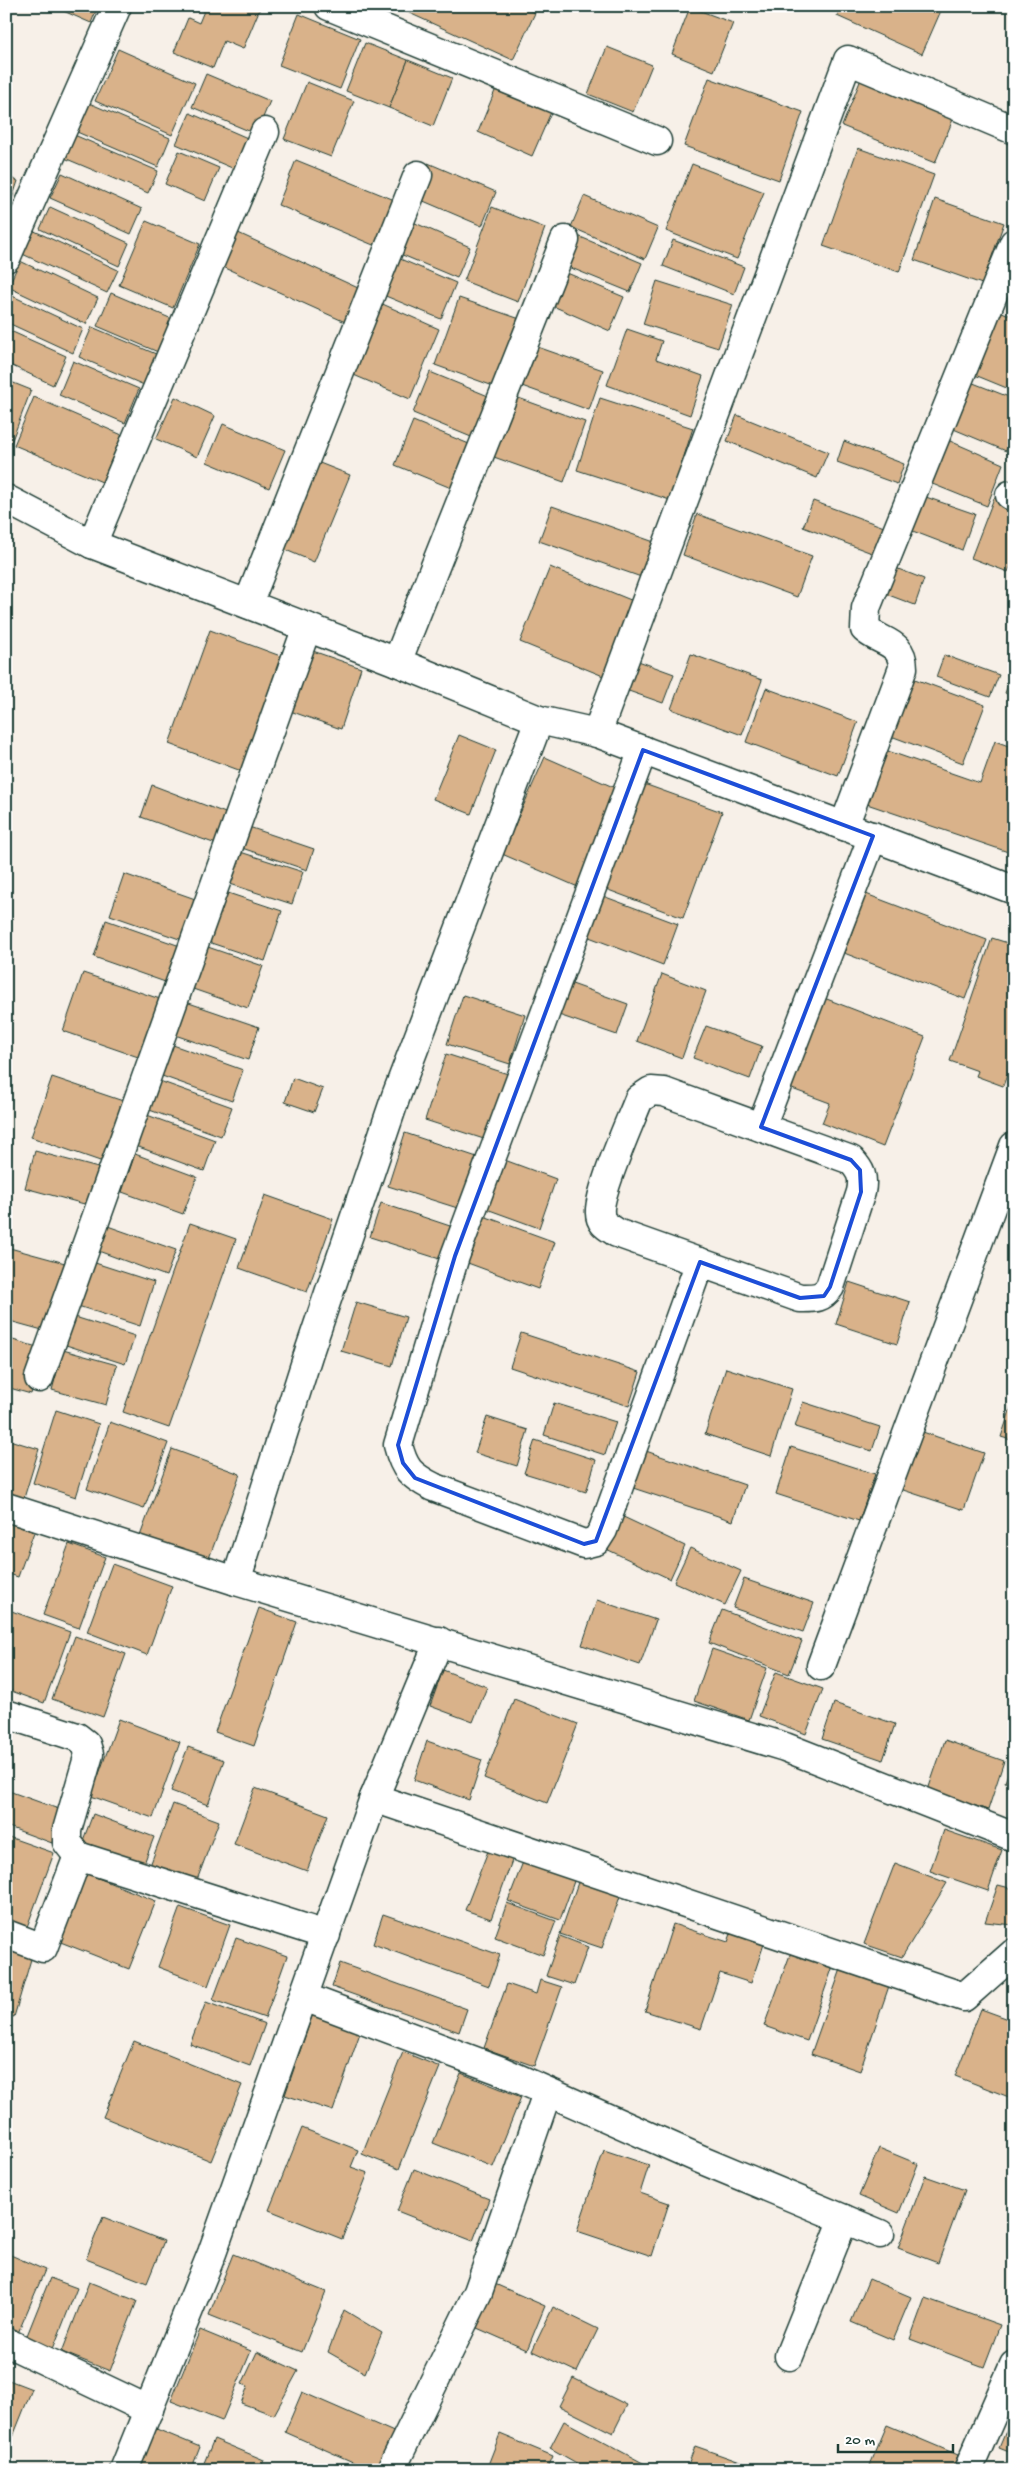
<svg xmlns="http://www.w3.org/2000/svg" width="1020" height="2476" font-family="'Gochi Hand',sans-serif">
	<rect width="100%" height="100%" fill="#f7f0e8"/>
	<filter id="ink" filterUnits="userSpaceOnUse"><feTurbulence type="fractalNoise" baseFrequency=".02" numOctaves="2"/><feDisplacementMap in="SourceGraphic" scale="10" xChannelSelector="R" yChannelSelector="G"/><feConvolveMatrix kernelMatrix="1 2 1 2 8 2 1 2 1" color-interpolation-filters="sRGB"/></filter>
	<g filter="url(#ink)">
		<g fill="#d9b28a" stroke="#1f3d34">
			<polygon points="52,6 98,6 91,23"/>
			<polygon points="206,6 261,6 243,49 224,41 213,68 174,52 188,18 199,23"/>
			<polygon points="519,6 535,13 513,60 396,7"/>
			<polygon points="842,6 943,6 922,54 837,16"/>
			<polygon points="690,7 733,23 714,71 672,54"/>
			<polygon points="299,14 360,39 340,89 279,65"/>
			<polygon points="365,43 408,60 389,108 346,91"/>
			<polygon points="607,47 652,65 633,112 588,94"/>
			<polygon points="118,49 195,83 172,135 95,101"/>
			<polygon points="408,60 452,78 433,126 389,108"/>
			<polygon points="206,74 270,101 256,134 192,107"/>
			<polygon points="709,78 803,112 779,180 684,146"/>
			<polygon points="861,79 954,117 935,163 842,126"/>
			<polygon points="307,82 354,101 331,157 284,139"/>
			<polygon points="497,86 552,110 532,156 478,132"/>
			<polygon points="89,103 170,138 158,167 77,132"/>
			<polygon points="190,113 252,140 239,171 176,144"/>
			<polygon points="72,134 158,171 148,193 62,157"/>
			<polygon points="858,148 934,175 899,272 823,246"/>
			<polygon points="179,151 219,168 205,201 165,184"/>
			<polygon points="296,160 397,201 378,247 278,205"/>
			<polygon points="428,163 496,192 482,226 414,197"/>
			<polygon points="692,164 764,192 737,259 666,231"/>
			<polygon points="62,173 142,209 131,234 50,198"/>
			<polygon points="6,176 18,181 8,211 6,210"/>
			<polygon points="584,196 658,228 645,259 571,227"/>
			<polygon points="935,199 1004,223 982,284 914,260"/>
			<polygon points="50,207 129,243 119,266 40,229"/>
			<polygon points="492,207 545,228 518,302 464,281"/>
			<polygon points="406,219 470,247 457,278 393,251"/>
			<polygon points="146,221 200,244 173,308 119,285"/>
			<polygon points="28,228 118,270 107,293 18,252"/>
			<polygon points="236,232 369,293 354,326 221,266"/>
			<polygon points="571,233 642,263 630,292 559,263"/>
			<polygon points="673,240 744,267 734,294 663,266"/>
			<polygon points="391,255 456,283 441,319 376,292"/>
			<polygon points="20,261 98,298 86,324 8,287"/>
			<polygon points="560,270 624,297 610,331 546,303"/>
			<polygon points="657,281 733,305 718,348 643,324"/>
			<polygon points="6,293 83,329 73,353 6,322"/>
			<polygon points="111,293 172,319 158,352 97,326"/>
			<polygon points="459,298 520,319 496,387 435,365"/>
			<polygon points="378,302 439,329 410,399 349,373"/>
			<polygon points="995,309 1014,317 1014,391 970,373"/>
			<polygon points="92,327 156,354 144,385 79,357"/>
			<polygon points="6,329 66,356 53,385 6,363"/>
			<polygon points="627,329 662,341 656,359 703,376 690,415 607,385"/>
			<polygon points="532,345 603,370 589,410 519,385"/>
			<polygon points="73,361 139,389 125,423 59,395"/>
			<polygon points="430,372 493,398 476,439 413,413"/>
			<polygon points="963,379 1014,399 1014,432 1006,451 944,425"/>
			<polygon points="6,380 31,390 9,448 6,447"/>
			<polygon points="513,396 585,422 564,482 491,456"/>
			<polygon points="34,397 122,435 102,482 14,445"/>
			<polygon points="175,397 215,416 197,457 156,439"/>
			<polygon points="600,398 693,428 670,500 577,470"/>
			<polygon points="737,415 828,452 817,478 727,441"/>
			<polygon points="413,421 474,446 456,490 395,465"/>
			<polygon points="223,424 285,450 269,488 207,462"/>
			<polygon points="943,438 1003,464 987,506 925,481"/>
			<polygon points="844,441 904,464 897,484 837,462"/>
			<polygon points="312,460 350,475 314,562 274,545"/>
			<polygon points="923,496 975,514 962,550 910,530"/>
			<polygon points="994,498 1014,506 1014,557 1008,572 971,558"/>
			<polygon points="813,501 895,531 885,558 803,527"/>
			<polygon points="552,506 657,543 644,578 539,541"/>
			<polygon points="697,514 812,556 797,597 683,555"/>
			<polygon points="888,565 924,579 915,605 878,591"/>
			<polygon points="550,567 643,605 613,680 520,642"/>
			<polygon points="210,630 294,661 252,775 169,744"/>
			<polygon points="310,650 361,668 341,729 290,711"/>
			<polygon points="691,654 762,680 742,735 671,709"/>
			<polygon points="944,655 999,675 990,697 936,677"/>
			<polygon points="630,658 674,674 663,703 620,688"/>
			<polygon points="1014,670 1014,697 1005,693"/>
			<polygon points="904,675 985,705 963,763 883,733"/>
			<polygon points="766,688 858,722 838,776 746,742"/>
			<polygon points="459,735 496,750 471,814 433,799"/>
			<polygon points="995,741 1014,748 1014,854 864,803 882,749 980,783"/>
			<polygon points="545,757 620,790 578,887 502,854"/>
			<polygon points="633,780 722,812 683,918 595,885"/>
			<polygon points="152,785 228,814 216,844 141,817"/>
			<polygon points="243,825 314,849 307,870 236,846"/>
			<polygon points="234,850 303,872 292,904 224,882"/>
			<polygon points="124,874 201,901 188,942 110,915"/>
			<polygon points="219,890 282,911 265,961 202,940"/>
			<polygon points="866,894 987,940 965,999 844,953"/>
			<polygon points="603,896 678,924 663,965 589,937"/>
			<polygon points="106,920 180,946 168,983 94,957"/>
			<polygon points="992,938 1014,945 1014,1056 1003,1086 976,1076 978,1071 950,1061"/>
			<polygon points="202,945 263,966 248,1008 187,987"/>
			<polygon points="83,973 163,1000 144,1059 63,1031"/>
			<polygon points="662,974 706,991 682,1058 637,1041"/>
			<polygon points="561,980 628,1004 617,1035 550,1012"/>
			<polygon points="463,995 525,1015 510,1064 447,1044"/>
			<polygon points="819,996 925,1037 883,1147 822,1123 830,1103 784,1086"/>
			<polygon points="186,1002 259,1027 248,1060 175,1035"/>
			<polygon points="706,1026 762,1046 750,1079 693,1058"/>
			<polygon points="173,1045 243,1070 232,1101 162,1076"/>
			<polygon points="446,1054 511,1075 490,1141 425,1120"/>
			<polygon points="52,1077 123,1101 103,1162 31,1137"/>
			<polygon points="293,1078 323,1089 314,1112 285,1102"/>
			<polygon points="154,1079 232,1107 221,1136 144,1108"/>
			<polygon points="147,1115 215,1140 204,1171 136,1146"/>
			<polygon points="405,1133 483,1159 467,1211 388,1186"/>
			<polygon points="35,1151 98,1168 88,1205 25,1188"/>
			<polygon points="135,1154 197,1177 183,1214 122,1192"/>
			<polygon points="502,1159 556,1179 539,1228 484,1208"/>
			<polygon points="265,1195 333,1219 307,1292 239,1268"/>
			<polygon points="381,1203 456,1228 446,1261 370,1237"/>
			<polygon points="481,1215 555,1242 538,1289 465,1262"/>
			<polygon points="190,1223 236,1239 169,1428 123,1412"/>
			<polygon points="102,1224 176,1250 166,1276 93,1249"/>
			<polygon points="6,1247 65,1263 46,1331 6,1320"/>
			<polygon points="89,1261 154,1282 140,1326 75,1305"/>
			<polygon points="849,1282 910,1302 897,1344 836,1324"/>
			<polygon points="356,1302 406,1317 392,1366 341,1351"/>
			<polygon points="75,1317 135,1336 125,1364 66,1345"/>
			<polygon points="521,1333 640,1372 629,1406 510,1367"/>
			<polygon points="6,1338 44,1349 31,1394 6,1387"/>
			<polygon points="63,1350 117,1365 106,1405 52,1390"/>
			<polygon points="726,1368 792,1389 771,1456 705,1434"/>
			<polygon points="1014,1399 1014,1441 1001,1437"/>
			<polygon points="803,1402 880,1427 872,1451 795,1427"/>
			<polygon points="554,1403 616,1422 605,1455 544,1435"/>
			<polygon points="56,1410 99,1424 76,1497 33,1483"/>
			<polygon points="487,1417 528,1430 517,1466 475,1453"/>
			<polygon points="110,1422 168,1443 144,1509 87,1489"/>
			<polygon points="914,1429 984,1453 964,1510 894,1487"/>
			<polygon points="6,1439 39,1449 24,1498 6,1493"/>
			<polygon points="535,1440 596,1460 586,1492 524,1473"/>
			<polygon points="791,1447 875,1474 859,1521 776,1494"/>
			<polygon points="172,1449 240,1474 208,1561 140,1536"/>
			<polygon points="643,1450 745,1485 733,1521 630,1487"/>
			<polygon points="617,1514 685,1546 670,1579 602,1547"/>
			<polygon points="6,1522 34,1532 18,1577 6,1573"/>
			<polygon points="69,1544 105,1557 79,1628 43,1615"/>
			<polygon points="690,1548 741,1571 725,1605 674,1582"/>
			<polygon points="112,1564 172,1586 147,1655 87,1632"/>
			<polygon points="744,1579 814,1603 803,1632 733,1608"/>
			<polygon points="597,1600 656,1620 640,1665 582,1645"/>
			<polygon points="259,1608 297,1622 254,1746 215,1732"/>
			<polygon points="6,1609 70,1632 44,1703 6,1689"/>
			<polygon points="722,1610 802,1641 789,1674 709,1643"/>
			<polygon points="75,1636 126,1654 103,1717 52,1699"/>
			<polygon points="712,1649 767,1668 749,1720 694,1701"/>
			<polygon points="443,1670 487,1687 473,1722 430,1706"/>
			<polygon points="776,1672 823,1689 806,1734 759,1716"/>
			<polygon points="514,1699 578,1724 547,1803 484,1778"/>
			<polygon points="834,1703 895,1724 883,1760 822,1739"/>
			<polygon points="119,1719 180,1742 153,1818 91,1796"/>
			<polygon points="945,1740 1004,1761 988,1810 928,1790"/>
			<polygon points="427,1741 482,1760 469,1800 414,1780"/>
			<polygon points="188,1747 224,1760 208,1805 171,1791"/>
			<polygon points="1014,1757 1014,1785 1005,1782"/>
			<polygon points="255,1788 328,1815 307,1871 234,1844"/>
			<polygon points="6,1790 64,1811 52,1843 6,1826"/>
			<polygon points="173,1804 219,1821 194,1888 148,1871"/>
			<polygon points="93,1814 154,1837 140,1874 79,1851"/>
			<polygon points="944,1830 1002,1850 988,1891 930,1871"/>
			<polygon points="6,1836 54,1853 27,1927 6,1920"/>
			<polygon points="490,1846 514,1855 491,1919 465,1910"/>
			<polygon points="526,1854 577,1873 560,1920 508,1901"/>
			<polygon points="895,1863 947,1883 902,1957 864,1944"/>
			<polygon points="582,1871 624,1885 602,1948 560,1934"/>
			<polygon points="85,1873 156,1901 129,1969 58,1941"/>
			<polygon points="998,1885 1014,1889 1014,1925 985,1922"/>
			<polygon points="507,1903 556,1921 543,1955 495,1937"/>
			<polygon points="180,1907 230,1925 208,1986 158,1967"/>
			<polygon points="383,1914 500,1955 489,1986 373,1944"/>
			<polygon points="673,1924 728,1942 732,1931 765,1941 751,1983 720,1973 701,2029 645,2011"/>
			<polygon points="560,1936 588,1947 574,1985 546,1976"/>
			<polygon points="236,1938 287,1956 265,2018 213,2000"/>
			<polygon points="6,1940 34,1949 14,2017 6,2015"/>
			<polygon points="791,1952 833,1966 807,2041 764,2026"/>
			<polygon points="340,1963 467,2009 459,2032 332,1987"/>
			<polygon points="841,1969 889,1986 860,2071 811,2054"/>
			<polygon points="540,1980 562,1987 534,2066 484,2048 507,1984 536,1994"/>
			<polygon points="206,2002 265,2024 250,2066 190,2044"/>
			<polygon points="981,2009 1014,2021 1014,2099 955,2076"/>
			<polygon points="313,2013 361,2030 333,2111 285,2095"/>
			<polygon points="134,2041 242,2085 211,2161 103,2117"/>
			<polygon points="403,2052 440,2067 399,2169 362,2154"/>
			<polygon points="461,2073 521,2097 493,2167 433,2143"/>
			<polygon points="302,2128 358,2150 351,2167 368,2173 342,2239 269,2210"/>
			<polygon points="879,2148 918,2164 899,2213 859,2196"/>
			<polygon points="604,2150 649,2165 640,2193 669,2203 652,2256 577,2231"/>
			<polygon points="414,2169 489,2199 473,2241 397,2211"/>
			<polygon points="925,2176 965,2190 938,2263 898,2248"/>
			<polygon points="103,2217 164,2241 147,2283 86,2259"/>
			<polygon points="6,2253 45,2270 18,2333 6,2327"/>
			<polygon points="233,2254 326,2292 302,2352 209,2315"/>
			<polygon points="50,2278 77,2288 51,2354 24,2343"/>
			<polygon points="869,2279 911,2297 893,2340 851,2322"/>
			<polygon points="89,2282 137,2301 110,2371 62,2352"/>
			<polygon points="495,2284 545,2306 527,2350 477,2328"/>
			<polygon points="925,2298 1000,2325 984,2367 910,2339"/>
			<polygon points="553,2307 598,2329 577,2372 532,2351"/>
			<polygon points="344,2310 382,2333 365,2373 328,2352"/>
			<polygon points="200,2330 251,2351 222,2421 171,2401"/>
			<polygon points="257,2352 298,2371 274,2415 241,2403 248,2386 242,2384"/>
			<polygon points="573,2378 627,2405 613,2433 559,2406"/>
			<polygon points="6,2379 32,2389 8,2449 6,2448"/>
			<polygon points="302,2392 396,2433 380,2470 371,2470 285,2432"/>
			<polygon points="1014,2412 1014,2454 999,2448"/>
			<polygon points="564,2421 656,2470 589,2470 550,2448"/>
			<polygon points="887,2425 958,2455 952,2470 882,2470 870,2465"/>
			<polygon points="154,2428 200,2447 191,2470 137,2470"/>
			<polygon points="500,2434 553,2456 547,2470 486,2470"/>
			<polygon points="214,2439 264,2460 260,2470 201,2470"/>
			<polygon points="695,2446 763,2470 686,2470"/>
		</g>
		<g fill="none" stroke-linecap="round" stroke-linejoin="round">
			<g stroke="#1f3d34" stroke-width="31">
				<g id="minor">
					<polyline points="329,6 657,141"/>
					<polyline points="6,258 117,6"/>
					<polyline points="1010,495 1014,497"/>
					<polyline points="6,499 92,544 397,662 539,720 597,733 1014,890"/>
					<polyline points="92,544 265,132"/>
					<polyline points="248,604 418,175"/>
					<polyline points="397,662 565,240"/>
					<polyline points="539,720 396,1096 309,1352 236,1581 785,1747 1014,1837"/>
					<polyline points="597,733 848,60 1014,130"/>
					<path d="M643,750L455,1256L398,1445C404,1469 410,1475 433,1487L584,1544L596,1541L603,1530L700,1262"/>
					<path d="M844,826L903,668C903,641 881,643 865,629L866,608L1014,243"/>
					<path d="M651,1091L664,1092L851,1160C861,1171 864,1177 861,1192L830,1287C822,1299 814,1298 800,1298L617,1233C609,1227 600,1224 600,1213C598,1193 630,1122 639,1099Z"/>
					<polyline points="761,1127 873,836"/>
					<polyline points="39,1378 307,627"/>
					<polyline points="6,1507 236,1581"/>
					<polyline points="821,1666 1014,1146"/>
					<polyline points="6,1714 77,1737 86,1744 89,1754 67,1830 67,1842 78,1856"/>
					<polyline points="374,1798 964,1997 1014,1953"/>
					<polyline points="6,1934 43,1948 78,1856 326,1935"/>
					<polyline points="304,1997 499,2070 700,2159 880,2234"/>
					<polyline points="6,2342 149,2410"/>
					<polyline points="789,2356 844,2219"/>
					<polyline points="124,2470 212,2253 374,1798 439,1641"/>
					<polyline points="391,2470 478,2292 547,2093"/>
					<polyline points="968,2470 1014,2365"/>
				</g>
			</g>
			<use href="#minor" stroke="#fff" stroke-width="28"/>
		</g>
	</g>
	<path fill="none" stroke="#1d4ed8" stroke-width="4" stroke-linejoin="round" d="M643,750L873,836L761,1127L851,1160L860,1170L861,1192L830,1287L824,1296L800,1298L700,1262L596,1541L584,1544L415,1478L403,1463L398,1445L455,1256Z"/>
	<rect width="1020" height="2476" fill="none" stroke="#fff" stroke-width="25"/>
	<rect x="12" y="12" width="995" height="2451" fill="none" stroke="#1f3d34" stroke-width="2" filter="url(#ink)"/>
	<path d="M838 2444v8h115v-8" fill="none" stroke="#1f3d34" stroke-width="2.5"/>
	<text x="845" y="2444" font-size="15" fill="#1f3d34" stroke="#ffffff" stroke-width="4" paint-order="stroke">20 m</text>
</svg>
